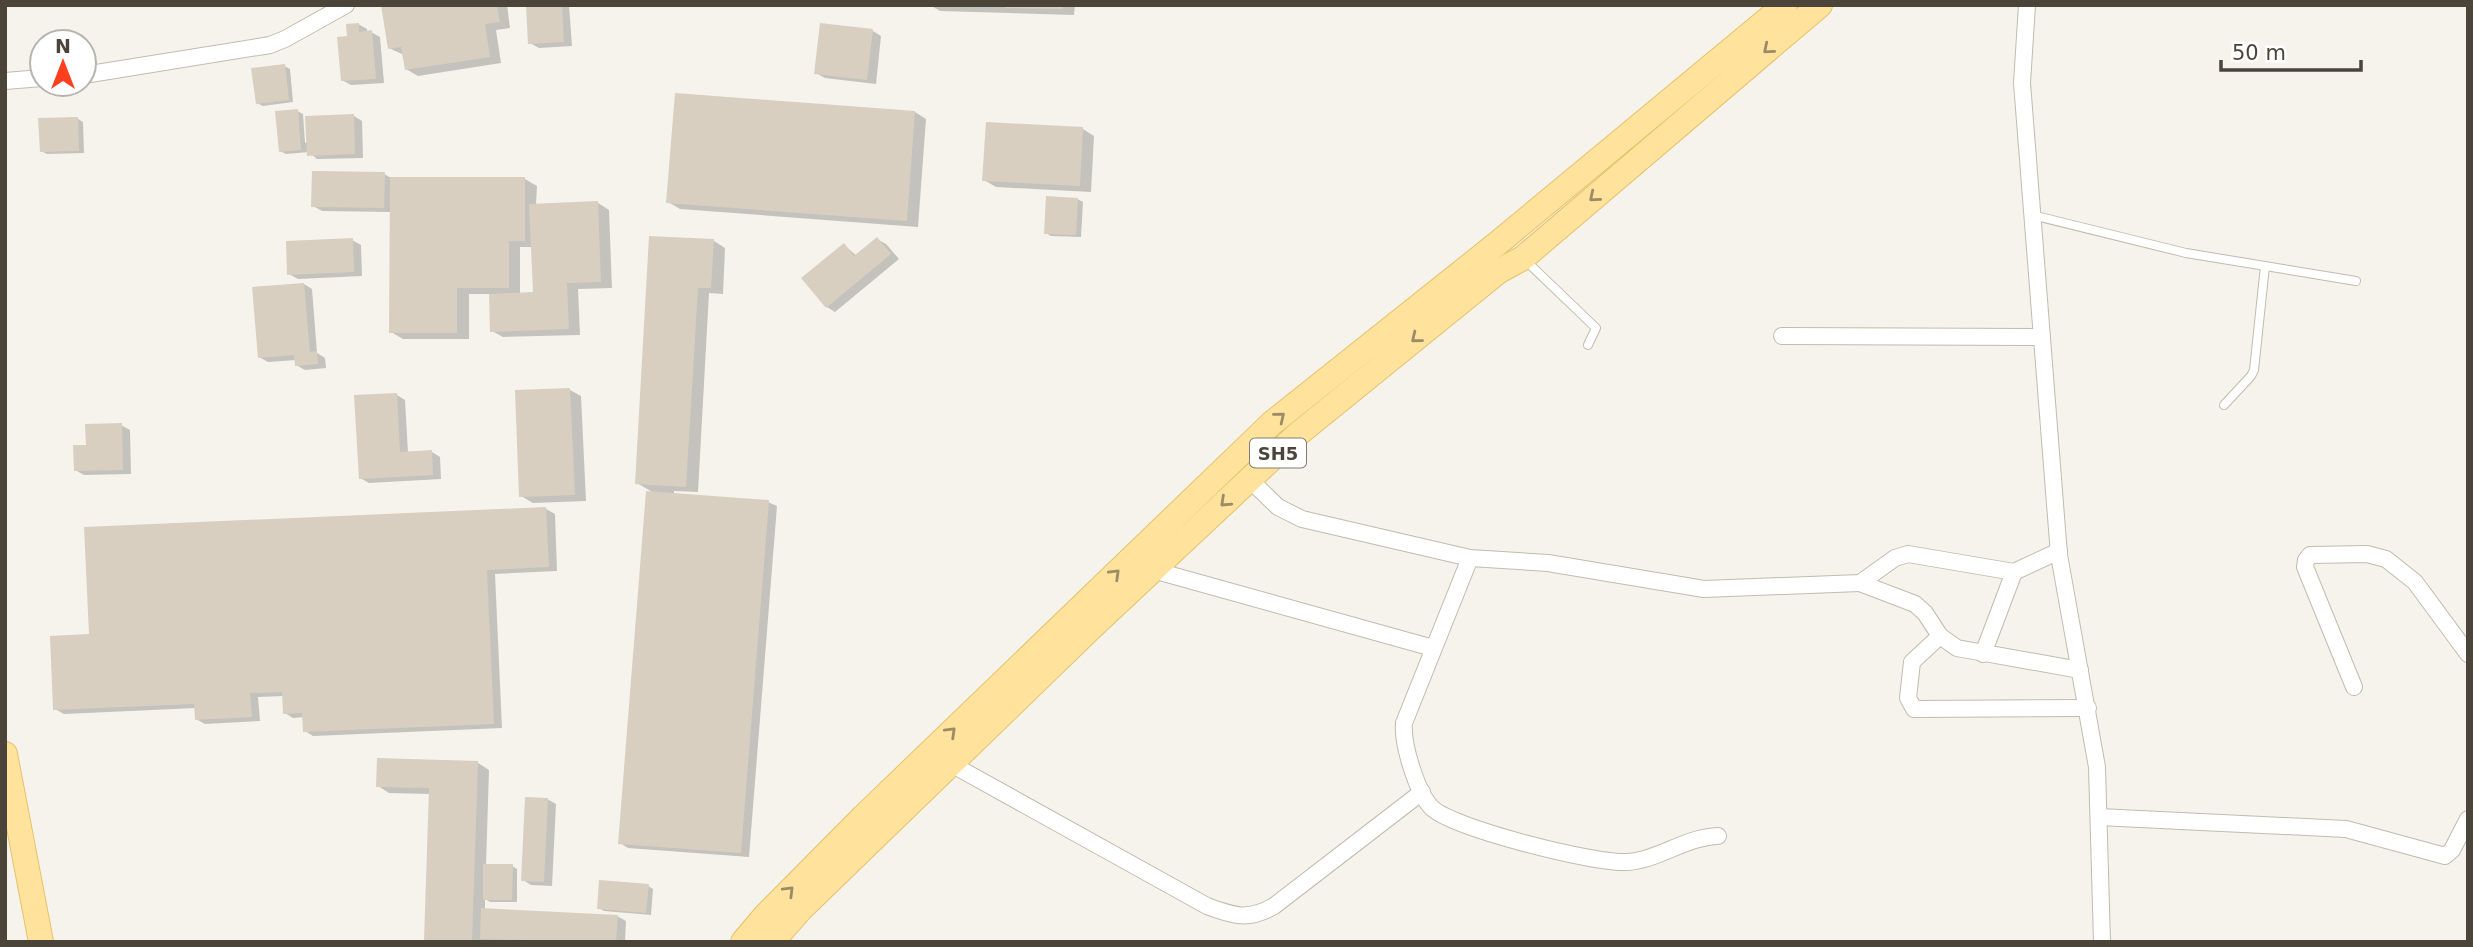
<svg xmlns="http://www.w3.org/2000/svg" width="2473" height="947" font-family="'DejaVu Sans',sans-serif">
	<rect width="100%" height="100%" fill="#f6f3ec"/>
	<g fill="#0003" fill-rule="evenodd">
		<polygon points="382,5 507,5 510,28 496,30 501,63 418,76 406,69 404,55 389,48"/>
		<polygon points="527,5 569,5 572,46 539,48 530,43"/>
		<polygon points="930,5 1075,5 1074,15 940,11"/>
		<polygon points="358,24 367,29 367,33 371,32 380,37 384,83 351,85 342,80"/>
		<polygon points="873,31 881,36 876,84 825,78 816,73"/>
		<polygon points="284,66 290,69 293,102 263,106 257,103"/>
		<polygon points="297,111 303,114 305,143 354,116 362,121 363,158 317,159 309,152 286,154 280,151"/>
		<polygon points="915,112 926,119 918,227 680,209 668,202"/>
		<polygon points="78,119 83,122 84,153 47,154 41,151"/>
		<polygon points="1083,129 1094,136 1091,192 996,187 984,180"/>
		<path d="M384,174L393,179H525L537,186L536,205L598,203L609,210L612,288L578,289L580,335L503,337L492,331L491,294H469V339H403L391,332V212L322,211L313,206ZM520,247H533L535,294H520Z"/>
		<polygon points="1077,199 1083,202 1081,237 1051,236 1046,233"/>
		<polygon points="651,238 714,241 725,248 723,294 709,293 698,492 674,491 674,494 768,502 777,506 749,857 628,848 620,843 654,493 637,483"/>
		<polygon points="877,239 886,244 899,259 835,312 827,307 844,245 857,256"/>
		<polygon points="352,240 361,245 362,276 298,279 289,274"/>
		<polygon points="304,284 312,289 317,353 325,358 326,368 305,370 296,365 296,360 268,362 259,357"/>
		<polygon points="570,390 581,396 586,501 533,503 521,496"/>
		<polygon points="397,395 405,400 408,453 432,452 440,457 441,479 369,483 360,478"/>
		<polygon points="121,425 130,430 131,474 84,475 75,470 88,447"/>
		<polygon points="546,509 555,514 557,571 495,574 502,728 313,736 305,731 304,717 293,718 285,713 284,696 258,697 260,721 205,724 196,719 196,708 64,714 55,709 91,636"/>
		<polygon points="478,763 489,770 486,866 512,866 517,869 517,902 490,902 485,899 485,910 617,916 626,921 625,942 426,940 430,794 389,793 378,786"/>
		<polygon points="547,799 556,804 552,886 531,885 523,880"/>
		<polygon points="648,886 653,889 651,915 604,911 599,908"/>
	</g>
	<g fill="#d8cfc1">
		<polygon points="381,5 497,5 500,22 485,24 490,57 405,70 401,47 388,49"/>
		<polygon points="526,5 562,5 564,42 528,44"/>
		<polygon points="1005,5 1063,5 1063,9 1005,8"/>
		<polygon points="359,23 359,32 372,30 376,79 341,81 337,37 347,36 346,24"/>
		<polygon points="820,23 873,29 867,80 814,74"/>
		<polygon points="285,64 289,100 256,104 251,68"/>
		<polygon points="675,93 915,111 907,221 666,203"/>
		<polygon points="298,109 301,150 279,152 275,111"/>
		<polygon points="354,114 355,154 307,156 305,116"/>
		<polygon points="78,117 79,151 40,152 38,118"/>
		<polygon points="986,122 1083,127 1080,186 982,181"/>
		<polygon points="312,171 385,172 384,208 311,207"/>
		<polygon points="390,177 525,177 525,241 509,241 509,288 457,288 457,333 389,333"/>
		<polygon points="1046,196 1078,198 1076,235 1044,234"/>
		<polygon points="598,201 601,282 567,283 569,329 490,332 489,294 533,292 529,204"/>
		<polygon points="649,236 714,239 711,288 698,288 686,487 635,484"/>
		<polygon points="877,237 891,254 826,308 801,278 844,243 854,256"/>
		<polygon points="353,238 354,272 287,275 286,241"/>
		<polygon points="304,283 310,352 317,351 318,364 295,366 294,355 258,358 252,287"/>
		<polygon points="570,388 575,495 519,497 515,390"/>
		<polygon points="397,393 400,452 432,450 433,475 359,479 354,395"/>
		<polygon points="122,423 123,470 74,471 73,445 86,445 85,424"/>
		<polygon points="646,491 769,500 741,853 618,844"/>
		<polygon points="546,507 549,567 487,570 494,724 303,732 302,713 283,714 282,692 250,693 252,717 195,720 194,704 53,710 50,636 89,634 84,527"/>
		<polygon points="377,758 478,761 472,942 424,941 429,788 376,787"/>
		<polygon points="525,797 548,798 544,882 521,881"/>
		<polygon points="483,864 513,864 512,900 483,900"/>
		<polygon points="599,880 649,884 646,913 597,909"/>
		<polygon points="481,908 618,915 616,942 480,939"/>
	</g>
	<g fill="none" stroke-linecap="round" stroke-linejoin="round">
		<g stroke="#c2bbae" stroke-width="10">
			<g id="service">
				<polyline points="2032,215 2186,253 2356,281"/>
				<polyline points="1525,260 1596,328 1588,345"/>
				<polyline points="2224,405 2251,376 2254,370 2265,266"/>
			</g>
		</g>
		<g stroke="#c2bbae" stroke-width="18">
			<g id="minor">
				<polyline points="2027,5 2022,83 2059,555 2097,767 2102,942"/>
				<polyline points="84,75 270,45 285,39 346,5"/>
				<polyline points="5,81 42,78"/>
				<polyline points="1782,336 2042,337"/>
				<polyline points="1249,479 1278,507 1302,519 1470,558 1548,563 1704,589 1860,583 1895,558 1908,554 2014,572 2059,551"/>
				<path d="M1470,558L1404,723C1402,744 1417,793 1432,808C1453,828 1594,864 1626,862C1657,861 1685,837 1718,836"/>
				<polyline points="1153,570 1433,648"/>
				<polyline points="1860,583 1915,604 1925,613 1940,636 1957,648 2080,670"/>
				<polyline points="1940,636 1912,662 1908,698 1914,709 2088,708"/>
				<polyline points="1983,654 2014,572"/>
				<polyline points="2354,687 2305,567 2306,560 2310,555 2367,554 2386,559 2415,582 2468,654"/>
				<path d="M951,764L1207,906C1234,916 1248,921 1274,906L1422,792"/>
				<polyline points="2099,817 2346,829 2445,856 2452,850 2468,819"/>
			</g>
		</g>
		<g stroke="#e6c16a" stroke-width="26">
			<g id="primary">
				<polyline points="5,754 41,942"/>
				<polyline points="743,942 765,916 863,817 1272,423 1498,243 1785,5"/>
				<polyline points="772,942 800,910 1091,628 1298,434 1499,271 1523,258 1820,5"/>
			</g>
		</g>
		<use href="#service" stroke="#fff" stroke-width="8"/>
		<use href="#minor" stroke="#fff" stroke-width="16"/>
		<use href="#primary" stroke="#ffe39c" stroke-width="24"/>
	</g>
	<defs><path id="oneway-chevron" d="M-2-3.5L2.5 0L-2 3.5" fill="none" stroke-width="1.6" stroke-linecap="round" stroke-linejoin="round" transform="scale(1.75)"/></defs>
	<g stroke="#9c8c66">
		<use href="#oneway-chevron" transform="translate(1768 49) rotate(140)"/>
		<use href="#oneway-chevron" transform="translate(1594 197) rotate(140)"/>
		<use href="#oneway-chevron" transform="translate(1416 338) rotate(141)"/>
		<use href="#oneway-chevron" transform="translate(1280 417) rotate(-39)"/>
		<use href="#oneway-chevron" transform="translate(1225 502) rotate(137)"/>
		<use href="#oneway-chevron" transform="translate(1115 574) rotate(-44)"/>
		<use href="#oneway-chevron" transform="translate(951 732) rotate(-44)"/>
		<use href="#oneway-chevron" transform="translate(789 891) rotate(-45)"/>
	</g>
	<g text-anchor="middle" dominant-baseline="central" stroke-width="6" stroke-linejoin="round" paint-order="stroke">
		<rect fill="#fff" stroke="#817c74" stroke-width="2" x="1250" y="438.5" width="56" height="29" rx="5"/>
		<g font-size="18" font-weight="bold" fill="#4b4439">
			<text x="1278" y="453">SH5</text>
		</g>
	</g>
	<rect width="2473" height="947" fill="none" stroke="#4b4439" stroke-width="14"/>
	<g transform="translate(63 63)"><circle r="33" fill="#ffffff" stroke="#b7b4b0" stroke-width="2"/>
	<path d="M0-5L12 26L0 18L-12 26Z" fill="#fc3f1d"/>
	<text y="-10" font-size="19" font-weight="bold" text-anchor="middle" fill="#4b4439">N</text>
	</g>
	<path d="M2221 60v10h140v-10" fill="none" stroke="#4b4439" stroke-width="3.5"/>
	<text x="2232" y="60" font-size="21" fill="#4b4439" stroke="#ffffff" stroke-width="5" paint-order="stroke">50 m</text>
</svg>
